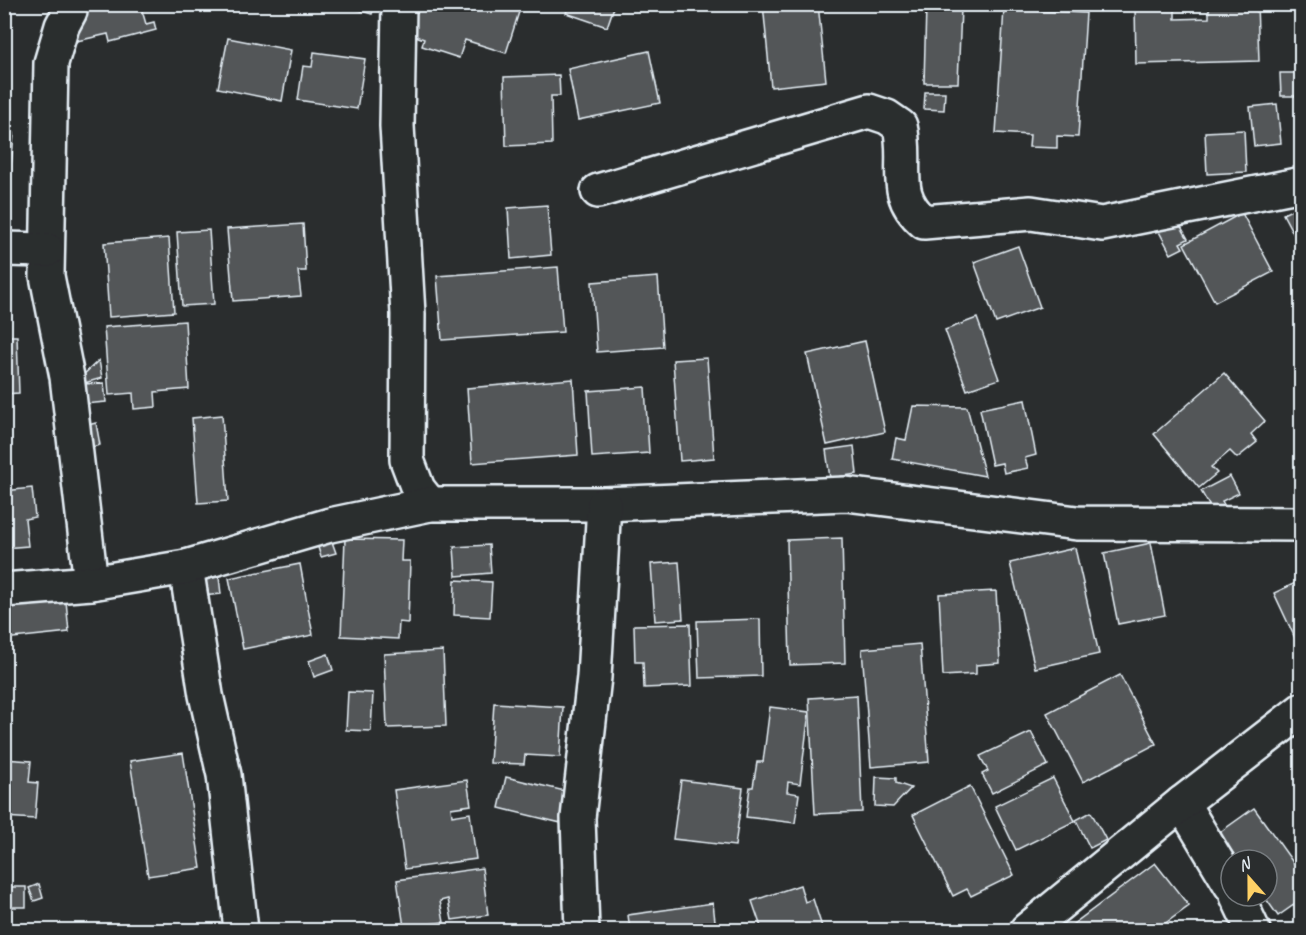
<svg xmlns="http://www.w3.org/2000/svg" width="1306" height="935" font-family="Caveat,sans-serif">
	<rect width="100%" height="100%" fill="#2a2d2e"/>
	<filter id="ink" filterUnits="userSpaceOnUse"><feTurbulence type="fractalNoise" baseFrequency=".0167" numOctaves="2"/><feDisplacementMap in="SourceGraphic" scale="12" xChannelSelector="R" yChannelSelector="G"/><feConvolveMatrix kernelMatrix="1 2 1 2 8 2 1 2 1" color-interpolation-filters="sRGB"/></filter>
	<g filter="url(#ink)">
		<g fill="#535759" stroke="#e8f1f8" stroke-width="1.5">
			<polygon points="83,4 131,4 141,7 146,24 154,22 156,30 110,42 108,34 77,41"/>
			<polygon points="339,4 375,4 372,14"/>
			<polygon points="412,4 496,4 519,12 506,53 465,40 459,58 422,46 424,39 404,32"/>
			<polygon points="569,4 615,4 607,27 566,13"/>
			<polygon points="763,4 818,4 826,81 771,87"/>
			<polygon points="1135,4 1175,4 1175,19 1209,18 1209,4 1257,4 1259,61 1136,64"/>
			<polygon points="926,6 961,8 958,83 924,83"/>
			<polygon points="1004,9 1086,13 1078,137 1057,136 1057,148 1029,147 1030,135 996,133"/>
			<polygon points="228,38 291,50 282,101 218,88"/>
			<polygon points="649,51 660,103 578,120 568,69"/>
			<polygon points="314,52 365,59 357,109 298,100 303,66 312,67"/>
			<polygon points="1280,73 1302,73 1302,96 1281,96"/>
			<polygon points="559,75 560,96 551,96 552,144 506,146 504,77"/>
			<polygon points="925,92 945,92 944,110 924,109"/>
			<polygon points="1277,104 1281,143 1254,146 1250,107"/>
			<polygon points="1244,130 1246,172 1207,174 1205,132"/>
			<polygon points="4,133 14,133 9,189 4,188"/>
			<polygon points="547,205 551,255 511,259 508,208"/>
			<polygon points="1302,205 1302,250 1283,214"/>
			<polygon points="1242,213 1273,272 1215,302 1184,244"/>
			<polygon points="1175,216 1188,239 1180,243 1183,248 1171,254 1156,226"/>
			<polygon points="303,224 306,271 298,271 301,296 233,301 227,229"/>
			<polygon points="209,230 214,304 182,306 177,232"/>
			<polygon points="169,238 174,312 109,317 104,243"/>
			<polygon points="1018,246 1040,307 996,323 974,262"/>
			<polygon points="558,267 563,332 442,340 437,276"/>
			<polygon points="658,277 663,347 597,352 592,282"/>
			<polygon points="977,318 999,379 967,390 945,330"/>
			<polygon points="185,321 189,389 155,392 156,407 134,409 133,393 109,395 104,327"/>
			<polygon points="4,336 17,336 19,393 4,394"/>
			<polygon points="865,341 885,432 827,445 807,354"/>
			<polygon points="707,358 714,458 680,461 673,360"/>
			<polygon points="99,360 102,378 81,384 80,378"/>
			<polygon points="1224,373 1265,421 1251,434 1257,442 1237,458 1230,451 1211,467 1217,473 1199,488 1154,434"/>
			<polygon points="573,379 578,455 472,463 467,388"/>
			<polygon points="104,383 106,402 84,404 83,384"/>
			<polygon points="645,387 649,453 592,457 588,391"/>
			<polygon points="1025,400 1036,455 1025,458 1028,468 1004,473 1002,463 992,465 980,409"/>
			<polygon points="913,406 967,407 985,476 892,459 896,438 906,440"/>
			<polygon points="222,415 228,501 198,503 192,418"/>
			<polygon points="96,423 100,445 92,447 88,425"/>
			<polygon points="854,446 857,474 830,478 826,450"/>
			<polygon points="1230,476 1239,493 1222,501 1226,508 1214,514 1201,491"/>
			<polygon points="32,488 35,517 25,519 28,546 4,548 4,491"/>
			<polygon points="842,538 845,663 790,665 787,540"/>
			<polygon points="331,539 336,553 321,557 317,544"/>
			<polygon points="345,539 402,540 401,561 410,561 408,623 399,622 398,639 341,636"/>
			<polygon points="1151,543 1165,615 1118,624 1104,553"/>
			<polygon points="489,545 491,573 456,576 454,547"/>
			<polygon points="1075,548 1099,654 1035,668 1010,563"/>
			<polygon points="679,562 683,619 655,621 651,564"/>
			<polygon points="300,564 313,635 243,649 229,578"/>
			<polygon points="219,577 221,594 203,596 201,579"/>
			<polygon points="455,580 492,582 490,617 454,615"/>
			<polygon points="1302,580 1302,638 1296,640 1274,593"/>
			<polygon points="996,591 1000,663 976,665 976,674 943,676 939,594"/>
			<polygon points="66,601 69,632 4,639 4,608"/>
			<polygon points="760,619 761,676 699,678 697,621"/>
			<polygon points="690,624 692,686 644,688 643,662 635,662 634,625"/>
			<polygon points="920,644 929,762 871,767 862,649"/>
			<polygon points="443,651 446,726 387,728 384,654"/>
			<polygon points="328,654 333,670 314,677 309,661"/>
			<polygon points="1120,675 1156,744 1083,782 1047,713"/>
			<polygon points="348,692 373,693 371,731 346,730"/>
			<polygon points="857,695 862,812 815,814 809,698"/>
			<polygon points="494,703 563,707 560,757 525,755 524,764 490,763"/>
			<polygon points="770,707 809,712 800,784 788,782 787,792 799,794 795,823 746,817 750,787 753,787 757,762 763,762"/>
			<polygon points="1031,732 1048,765 992,793 982,774 988,771 980,756"/>
			<polygon points="183,753 201,868 148,876 130,761"/>
			<polygon points="4,759 31,761 29,782 38,783 35,819 4,817"/>
			<polygon points="506,777 569,792 561,823 499,808"/>
			<polygon points="876,777 896,778 896,783 911,788 893,807 875,806"/>
			<polygon points="1053,778 1075,821 1016,850 995,806"/>
			<polygon points="467,780 471,805 451,808 452,816 470,813 476,859 405,869 394,790"/>
			<polygon points="681,780 743,788 735,846 673,839"/>
			<polygon points="970,786 1014,875 971,896 967,889 953,896 913,815"/>
			<polygon points="1254,808 1302,875 1302,899 1278,916 1264,896 1267,896 1267,860 1238,860 1219,833"/>
			<polygon points="1091,812 1106,840 1090,848 1076,820"/>
			<polygon points="1302,850 1302,863 1295,855"/>
			<polygon points="1155,863 1189,906 1156,930 1076,930 1072,925"/>
			<polygon points="482,868 488,915 452,920 448,899 440,901 444,922 404,927 397,880"/>
			<polygon points="39,884 43,898 34,901 29,888"/>
			<polygon points="800,885 805,902 813,899 823,930 762,930 752,901"/>
			<rect x="4" y="887" width="22" height="20"/>
			<polygon points="713,903 716,930 630,930 628,915"/>
		</g>
		<g fill="none" stroke-linecap="round" stroke-linejoin="round">
			<g stroke="#e8f1f8" stroke-width="38">
				<g id="minor">
					<polyline points="68,4 70,11 62,26 51,63 47,276 67,377 91,583"/>
					<polyline points="399,4 397,126 408,314 407,460 418,489 430,504"/>
					<path d="M598,191L869,111L887,117L900,126C909,165 890,193 924,222L1031,213L1102,224L1302,184"/>
					<polyline points="4,249 47,250"/>
					<polyline points="186,567 206,695 224,775 241,930"/>
					<polyline points="4,590 91,583 186,567 330,525 430,504 604,504 846,494 1077,523 1302,524"/>
					<polyline points="1182,803 1231,885"/>
					<polyline points="1237,896 1253,930"/>
					<polyline points="582,930 578,818 594,677 604,504"/>
					<polyline points="1027,930 1182,803 1302,710"/>
				</g>
			</g>
			<use href="#minor" stroke="#2a2d2e" stroke-width="33"/>
		</g>
	</g>
	<rect width="1306" height="935" fill="none" stroke="#2a2d2e" stroke-width="24"/>
	<rect x="12" y="12" width="1282" height="911" fill="none" stroke="#e8f1f8" stroke-width="2" filter="url(#ink)"/>
	<g transform="translate(1249 878) rotate(339)"><circle r="28" fill="#2a2d2e" stroke="#767b7f" stroke-width="1.5"/>
	<path d="M0-4.5L10 22L0 15L-10 22Z" fill="#ffd166"/>
	<text y="-9" font-size="16" font-weight="bold" text-anchor="middle" fill="#e8f1f8">N</text>
	</g>
</svg>
